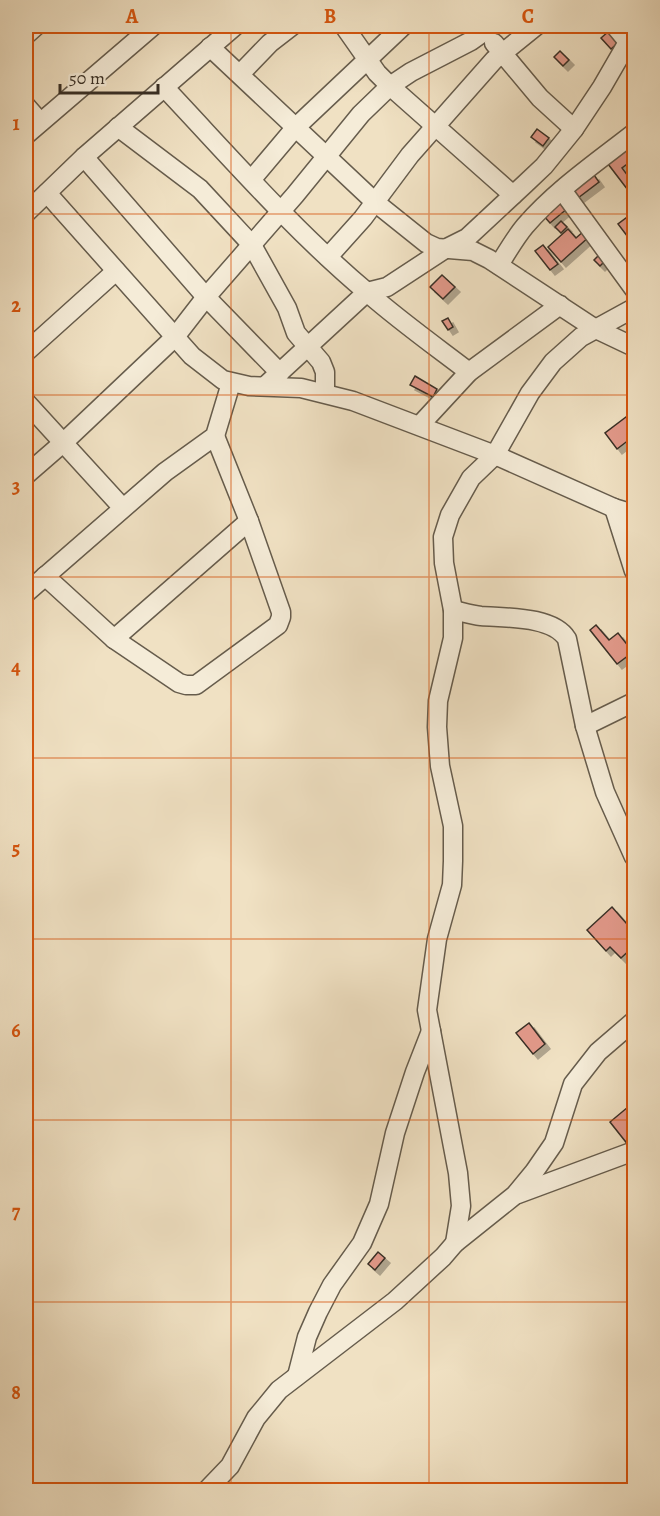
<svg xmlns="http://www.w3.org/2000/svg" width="660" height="1516" font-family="Alegreya,serif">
	<defs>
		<filter id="shadow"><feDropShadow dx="5" dy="5" stdDeviation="0" flood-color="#0004"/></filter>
	</defs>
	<rect width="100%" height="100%" fill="#f0e1c3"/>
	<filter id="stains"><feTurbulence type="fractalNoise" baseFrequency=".00333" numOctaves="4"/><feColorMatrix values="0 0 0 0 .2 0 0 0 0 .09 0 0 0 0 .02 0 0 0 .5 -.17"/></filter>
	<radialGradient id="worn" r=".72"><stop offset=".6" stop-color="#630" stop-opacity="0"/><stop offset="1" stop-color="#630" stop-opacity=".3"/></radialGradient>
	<g fill="#e2998a" stroke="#382f25" stroke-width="1.5" filter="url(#shadow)">
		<polygon points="609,31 619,42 611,49 601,38"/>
		<polygon points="560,51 569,60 563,66 554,57"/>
		<polygon points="537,129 549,138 543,146 531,137"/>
		<polygon points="634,136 634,159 622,168 634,184 634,198 605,160"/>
		<polygon points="594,175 599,182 578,198 569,187"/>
		<polygon points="561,200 568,208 550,223 543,215"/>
		<polygon points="634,212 634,238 631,241 618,224"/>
		<polygon points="561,221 567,227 561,233 555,227"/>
		<polygon points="568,229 576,238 585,230 590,236 561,262 548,247"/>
		<polygon points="543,245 558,264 550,270 535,251"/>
		<polygon points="601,253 607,259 600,266 594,260"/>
		<polygon points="442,275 455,287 443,299 430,287"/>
		<polygon points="448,318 453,327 448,330 442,321"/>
		<polygon points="415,376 437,389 433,397 410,385"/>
		<polygon points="626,417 634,427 634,436 617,449 605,433"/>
		<polygon points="596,625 609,640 618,633 633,652 617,664 590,630"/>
		<polygon points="612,907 634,932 634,946 621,958 610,947 606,951 587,930"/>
		<polygon points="529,1023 545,1044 533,1054 516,1033"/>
		<polygon points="634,1102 634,1149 633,1151 610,1122"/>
		<polygon points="378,1252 385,1258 375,1270 368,1264"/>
	</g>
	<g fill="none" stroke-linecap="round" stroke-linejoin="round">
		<g stroke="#665c4c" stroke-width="21">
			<g id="minor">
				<polyline points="344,26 377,73 390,86 513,195"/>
				<polyline points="615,26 634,49"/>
				<polyline points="26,35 36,26"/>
				<polyline points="494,43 540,98 574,129"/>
				<polyline points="210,47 376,203 426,243 437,248 473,251 489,259 594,328 634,347"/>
				<polyline points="240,74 270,43 292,26"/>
				<path d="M164,87C230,157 294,231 368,293C400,321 435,346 469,372"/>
				<polyline points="26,106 40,122"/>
				<polyline points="118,127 200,189 252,245 287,308 296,333 321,362 325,372 325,393"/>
				<polyline points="26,135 153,26"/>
				<polyline points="84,157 206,297 280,373"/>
				<polyline points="252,179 295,128 403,26"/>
				<polyline points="562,190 634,289"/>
				<polyline points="47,193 192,356 223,380 249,386 301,388 353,401 495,455 614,508 634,514"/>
				<polyline points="26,213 84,157 235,26"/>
				<polyline points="328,257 363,218 410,155 494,60 536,26"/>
				<path d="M499,265C507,252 515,238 525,226C556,190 597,162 634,133"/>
				<polyline points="26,352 116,271"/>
				<polyline points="265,386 367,292 387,287 445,249 467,238 525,184 544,166 574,129 602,87 628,42"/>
				<polyline points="26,402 122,507"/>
				<polyline points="420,425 469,372 560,305"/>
				<polyline points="26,475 64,442 175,337 206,297 295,195 361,114 390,86 411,72 471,41 492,26"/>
				<polyline points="614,508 634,571"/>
				<polyline points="45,576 114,639 179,683 186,685 196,685 278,625 281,617 281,612 249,521 215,436"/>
				<polyline points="26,593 165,472 215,436 231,383"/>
				<path d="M453,610C462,612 472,615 481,616C506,618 553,616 567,639L585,726L605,792L634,857"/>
				<polyline points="114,639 249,521"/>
				<polyline points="585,726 634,702"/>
				<polyline points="518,1194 634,1151"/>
				<polyline points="455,1243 461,1206 458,1173 427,1010 437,939 452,885 453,861 453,826 440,766 437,727 438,701 453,638 453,610 444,563 443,537 450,515 471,478 495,455 530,393 553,362 581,337 634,308"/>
				<polyline points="297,1376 307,1337 318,1312 332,1285 362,1243 379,1204 395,1133 415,1072 431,1031"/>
				<polyline points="207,1490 230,1466 256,1418 279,1390 395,1301 443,1257 455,1243 515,1195 534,1172 554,1143 573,1084 598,1052 634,1021"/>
			</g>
		</g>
		<use href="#minor" stroke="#f5ecd8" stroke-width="18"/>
	</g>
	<path fill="none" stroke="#d6550e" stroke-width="1.5" stroke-opacity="0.55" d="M231,26V1490M429,26V1490M26,214H634M26,395H634M26,577H634M26,758H634M26,939H634M26,1120H634M26,1302H634"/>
	<rect width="660" height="1516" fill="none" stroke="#f0e1c3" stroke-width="66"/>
	<path d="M60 84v9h98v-9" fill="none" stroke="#382f25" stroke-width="3"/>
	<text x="69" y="84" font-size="18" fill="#382f25" stroke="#f5ecd8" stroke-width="4.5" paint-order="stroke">50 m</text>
	<rect x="33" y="33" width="594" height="1450" fill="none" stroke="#d6550e" stroke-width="2"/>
	<g font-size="20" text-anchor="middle" font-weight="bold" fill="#d6550e">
		<text x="132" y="23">A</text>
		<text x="330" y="23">B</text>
		<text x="528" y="23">C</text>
		<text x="16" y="130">1</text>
		<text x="16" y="312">2</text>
		<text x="16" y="493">3</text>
		<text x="16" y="674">4</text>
		<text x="16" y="855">5</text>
		<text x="16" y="1037">6</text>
		<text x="16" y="1218">7</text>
		<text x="16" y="1399">8</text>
	</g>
	<rect width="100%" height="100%" filter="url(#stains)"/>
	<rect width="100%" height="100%" fill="url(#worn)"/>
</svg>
